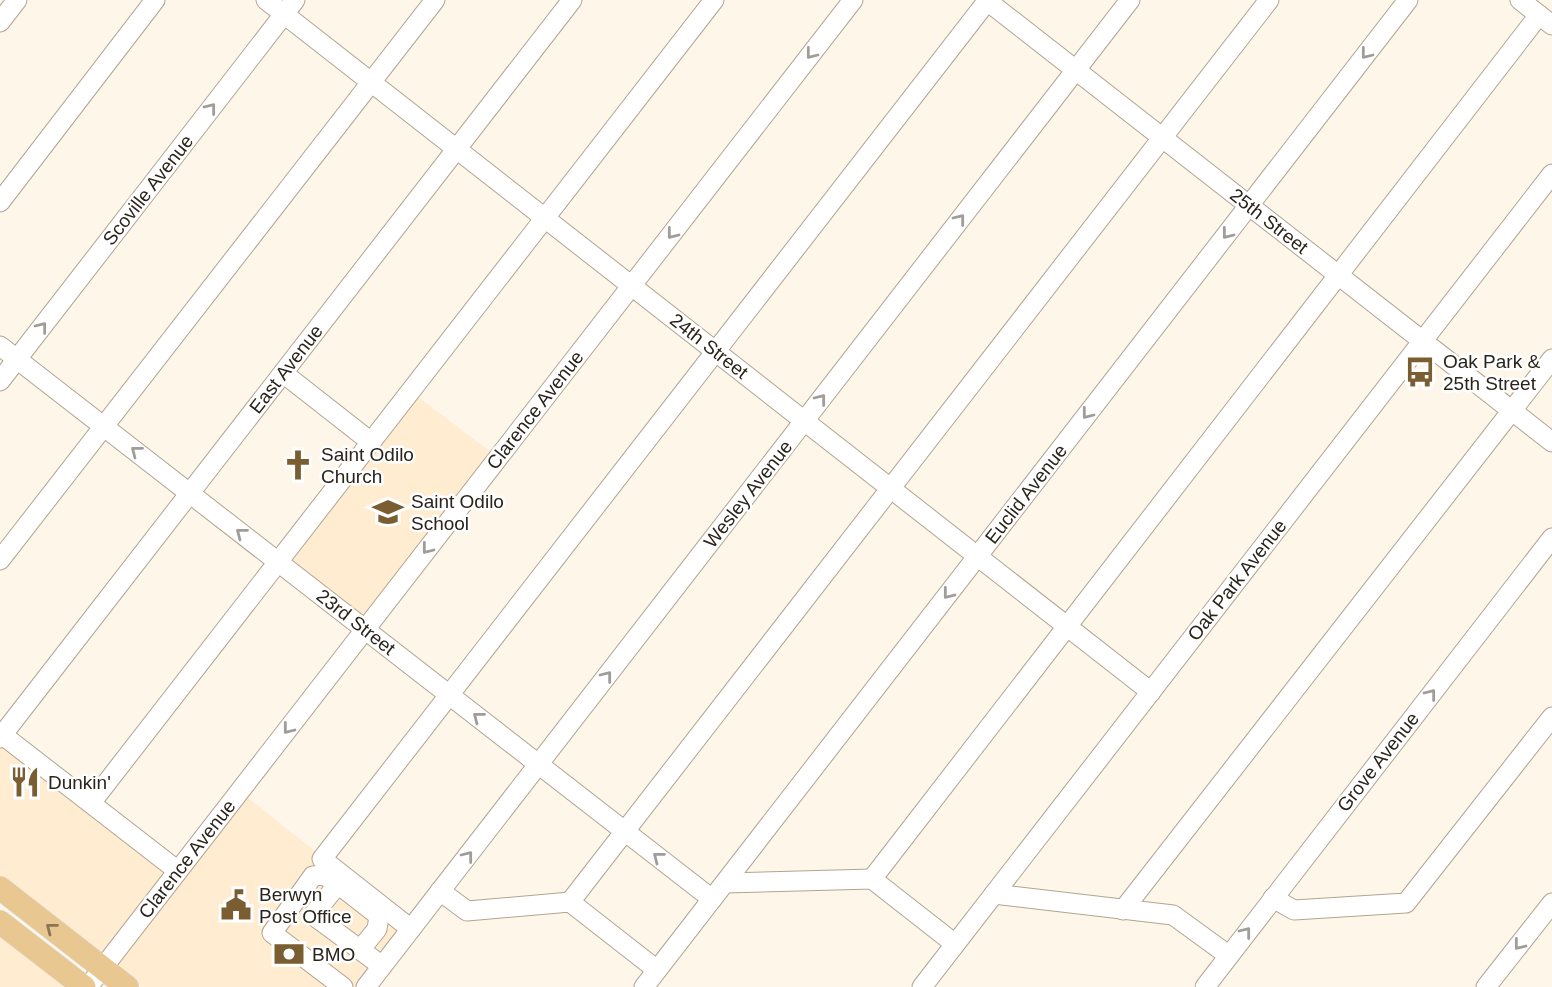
<svg xmlns="http://www.w3.org/2000/svg" width="1552" height="987" font-family="Arial,sans-serif">
	<rect width="100%" height="100%" fill="#fff6ea"/>
	<g fill="#ffecd1">
		<polygon points="409,390 500,459 366,633 276,564"/>
		<polygon points="0,729 177,868 105,959 0,877"/>
		<polygon points="247,797 405,923 355,987 142,987 116,967"/>
		<polygon points="0,925 80,987 0,987"/>
	</g>
	<g fill="none" stroke-linecap="round" stroke-linejoin="round">
		<g stroke="#b1a491" stroke-width="21">
			<g id="minor">
				<polyline points="266,0 1151,692"/>
				<polyline points="986,0 1552,442"/>
				<polyline points="1520,0 1552,25"/>
				<polyline points="0,22 17,0"/>
				<polyline points="0,202 155,0"/>
				<polyline points="0,346 712,899"/>
				<polyline points="283,373 371,442"/>
				<polyline points="0,381 295,0"/>
				<polyline points="0,560 435,0"/>
				<polyline points="0,733 178,871"/>
				<polyline points="0,738 572,0"/>
				<polyline points="91,803 714,0"/>
				<polyline points="872,879 1539,15"/>
				<polyline points="341,881 338,884 324,875 313,876 272,933 343,987"/>
				<polyline points="725,883 872,879 955,944"/>
				<polyline points="440,891 467,911 570,902 657,970"/>
				<polyline points="994,894 1173,915 1228,955"/>
				<polyline points="1273,898 1294,910 1406,903 1552,717"/>
				<polyline points="570,902 1269,0"/>
				<polyline points="1123,910 1552,359"/>
				<polyline points="411,929 322,859 988,0"/>
				<polyline points="360,950 377,929 379,916 338,884 313,915 382,966"/>
				<polyline points="88,987 853,0"/>
				<polyline points="366,987 1130,0"/>
				<polyline points="644,987 1408,0"/>
				<polyline points="922,987 1552,174"/>
				<polyline points="1205,987 1552,538"/>
				<polyline points="1486,987 1552,903"/>
			</g>
		</g>
		<g stroke="#d8d8d6" stroke-width="24">
			<g id="major">
				<polyline points="0,888 127,987"/>
				<polyline points="0,922 84,987"/>
			</g>
		</g>
		<use href="#minor" stroke="#fff" stroke-width="19"/>
		<use href="#major" stroke="#e8c791" stroke-width="23"/>
	</g>
	<defs><path id="oneway-chevron" d="M-2-3.5L2.5 0L-2 3.5" fill="none" stroke-width="1.6" stroke-linecap="round" stroke-linejoin="round" transform="scale(1.75)"/></defs>
	<g stroke="#9f9c99">
		<use href="#oneway-chevron" transform="translate(811 54) rotate(128)"/>
		<use href="#oneway-chevron" transform="translate(1366 54) rotate(128)"/>
		<use href="#oneway-chevron" transform="translate(211 108) rotate(-52)"/>
		<use href="#oneway-chevron" transform="translate(960 219) rotate(-52)"/>
		<use href="#oneway-chevron" transform="translate(672 234) rotate(128)"/>
		<use href="#oneway-chevron" transform="translate(1227 234) rotate(128)"/>
		<use href="#oneway-chevron" transform="translate(42 327) rotate(-52)"/>
		<use href="#oneway-chevron" transform="translate(821 399) rotate(-52)"/>
		<use href="#oneway-chevron" transform="translate(1087 414) rotate(128)"/>
		<use href="#oneway-chevron" transform="translate(136 451) rotate(-142)"/>
		<use href="#oneway-chevron" transform="translate(241 533) rotate(-142)"/>
		<use href="#oneway-chevron" transform="translate(427 549) rotate(128)"/>
		<use href="#oneway-chevron" transform="translate(948 594) rotate(128)"/>
		<use href="#oneway-chevron" transform="translate(607 676) rotate(-52)"/>
		<use href="#oneway-chevron" transform="translate(1431 694) rotate(-52)"/>
		<use href="#oneway-chevron" transform="translate(478 717) rotate(-142)"/>
		<use href="#oneway-chevron" transform="translate(288 729) rotate(128)"/>
		<use href="#oneway-chevron" transform="translate(468 856) rotate(-52)"/>
		<use href="#oneway-chevron" transform="translate(658 857) rotate(-142)"/>
		<use href="#oneway-chevron" transform="translate(1246 932) rotate(-52)"/>
		<use href="#oneway-chevron" transform="translate(1519 945) rotate(128)"/>
	</g>
	<use stroke="#887656" href="#oneway-chevron" transform="translate(51 928) rotate(-142)"/>
	<defs>
		<g id="bus-bare" transform="scale(2.415)"><path d="M-5-6H5V4H4V6H2V4H-2V6H-4V4H-5ZM-3.5-4V0h7V-4ZM-3.5 1.2v1.5H-2V1.2ZM2 1.2v1.5H3.5V1.2Z" fill="#7a5e31" stroke="#fff" stroke-width="2.5" paint-order="stroke"/></g>
		<g id="church-bare" transform="scale(2.415)"><path d="M-1.2-6h2.4v3.5h3.3v2.4h-3.3V6h-2.4V-.1h-3.3v-2.4h3.3Z" fill="#7a5e31" stroke="#fff" stroke-width="2.5" paint-order="stroke"/></g>
		<g id="school-bare" transform="scale(2.415)"><path d="M0-5L7-2L0 1L-7-2ZM-4 1L0 2.5L4 1V4Q0 6-4 4Z" fill="#7a5e31" stroke="#fff" stroke-width="2.5" paint-order="stroke"/></g>
		<g id="restaurant-bare" transform="scale(2.415)"><path d="M-5-6h1v4h1v-4h1v4h1v-4h1v5L-1.5 .5V6h-2V.5L-5-1ZM5-6V6H3V1.5H1.5Q1.5-4 5-6Z" fill="#7a5e31" stroke="#fff" stroke-width="2.5" paint-order="stroke"/></g>
		<g id="civic-bare" transform="scale(2.415)"><path d="M-.6-6.5H3V-4.5H.6V-3L4-1V1h2V6H-6V1h2V-1L-.6-3ZM-1.2 2.5V6h2.4V2.5Z" fill="#7a5e31" stroke="#fff" stroke-width="2.5" paint-order="stroke"/></g>
		<g id="bank-bare" transform="scale(2.415)"><path d="M-6-4H6V4H-6ZM0-2.3a2.3 2.3 0 1 0 0 4.6a2.3 2.3 0 1 0 0-4.6Z" fill="#7a5e31" stroke="#fff" stroke-width="2.5" paint-order="stroke"/></g>
	</defs>
	<g fill-rule="evenodd">
		<use href="#bus-bare" x="1420" y="372"/>
		<use href="#church-bare" x="298" y="465"/>
		<use href="#school-bare" x="388" y="512"/>
		<use href="#restaurant-bare" x="25" y="782"/>
		<use href="#civic-bare" x="236" y="905"/>
		<use href="#bank-bare" x="289" y="954"/>
	</g>
	<g text-anchor="middle" dominant-baseline="central" stroke-width="5" stroke-linejoin="round" paint-order="stroke">
		<g font-size="19" fill="#29241c" stroke="#fff">
			<text transform="translate(148 190) rotate(-52)">Scoville Avenue</text>
			<text transform="translate(1269 221) rotate(38)">25th Street</text>
			<text transform="translate(709 346) rotate(38)">24th Street</text>
			<text transform="translate(286 369) rotate(-52)">East Avenue</text>
			<text transform="translate(535 410) rotate(-52)">Clarence Avenue</text>
			<text transform="translate(748 494) rotate(-52)">Wesley Avenue</text>
			<text transform="translate(1026 494) rotate(-52)">Euclid Avenue</text>
			<text transform="translate(1237 580) rotate(-52)">Oak Park Avenue</text>
			<text transform="translate(356 622) rotate(38)">23rd Street</text>
			<text transform="translate(1378 762) rotate(-52)">Grove Avenue</text>
			<text transform="translate(187 859) rotate(-52)">Clarence Avenue</text>
		</g>
		<g font-size="19" fill="#29241c" stroke="#fff" text-anchor="start">
			<text x="1443" y="361">Oak Park &amp;<tspan x="1443" dy="22">25th Street</tspan></text>
			<text x="321" y="454">Saint Odilo<tspan x="321" dy="22">Church</tspan></text>
			<text x="411" y="501">Saint Odilo<tspan x="411" dy="22">School</tspan></text>
			<text x="48" y="782">Dunkin'</text>
			<text x="259" y="894">Berwyn<tspan x="259" dy="22">Post Office</tspan></text>
			<text x="312" y="954">BMO</text>
		</g>
	</g>
</svg>
